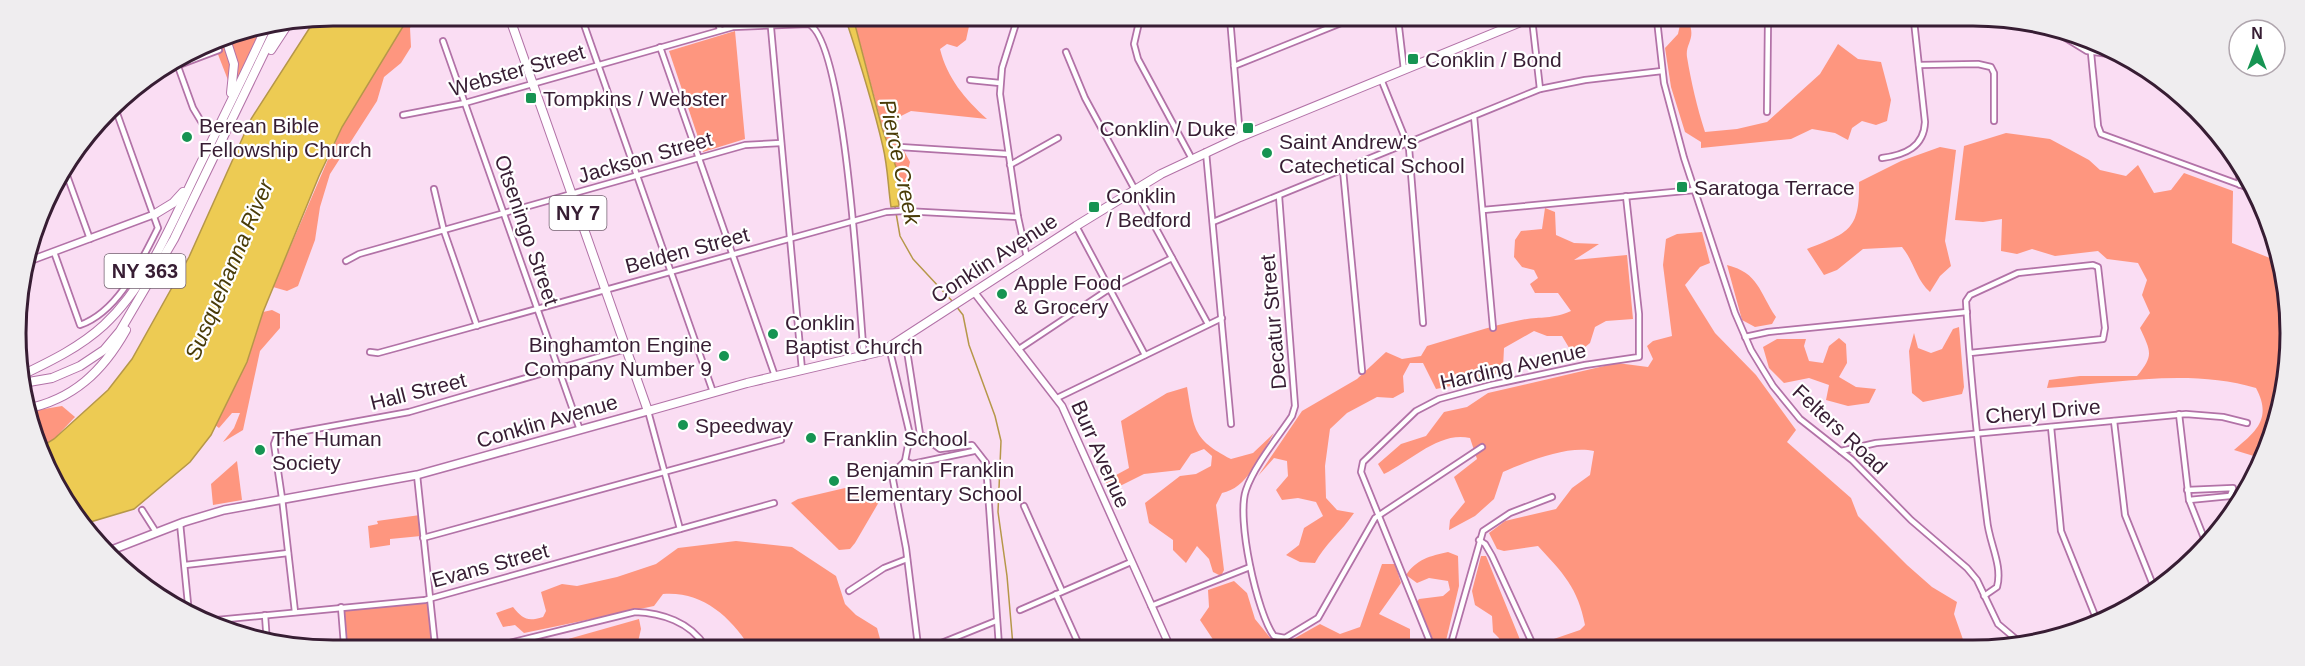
<svg xmlns="http://www.w3.org/2000/svg" width="2305" height="666" font-family="Helvetica,sans-serif">
	<rect width="100%" height="100%" fill="#faddf3"/>
	<g fill="#fe967f">
		<polygon points="410,15 419,15 410,28 411,47 401,63 384,77 377,101 330,174 320,207 315,240 298,286 287,291 273,287 342,127"/>
		<path d="M853,17H971L966,40L957,47L947,44L940,49C947,78 965,99 987,119L911,111L897,118L896,136L910,162L906,178L908,205H904L903,192L899,189Z"/>
		<path d="M1681,20H1688C1697,39 1685,43 1687,57C1691,81 1697,108 1705,132L1737,129L1767,122L1820,74L1838,44L1858,59L1881,62L1891,100L1887,121L1876,125L1862,121L1852,128L1848,140L1835,133L1812,129L1791,139L1701,148V142L1685,132L1671,87L1665,48L1678,34Z"/>
		<polygon points="283,25 233,93 212,39"/>
		<polygon points="735,31 745,139 703,152 669,51"/>
		<path d="M2006,133L2050,139L2089,160L2100,170L2126,176L2138,165L2154,193L2171,190L2184,173L2233,191L2232,243L2280,262L2284,271V395L2259,462L2257,457L2234,450C2257,431 2272,418 2256,388C2190,368 2114,383 2047,388L2049,380L2080,376H2137C2154,355 2151,352 2140,328L2150,313L2142,295L2147,280L2138,263L2107,259L2098,251L2055,256L2032,249L2017,254L2001,251L2002,219L1983,222L1955,220L1964,146Z"/>
		<path d="M1940,147L1956,150L1945,241L1951,266L1940,276L1930,292C1916,280 1914,261 1902,247L1863,249L1837,270L1824,275L1807,249C1848,233 1860,231 1859,182L1901,161Z"/>
		<path d="M1545,208L1555,212L1556,235L1574,243L1599,244L1574,260L1627,255L1633,319L1606,321L1595,327L1590,343L1574,356L1562,336H1547L1534,331L1504,348L1503,368L1491,378L1436,389L1423,363H1410L1403,376L1404,392L1393,398L1377,397L1347,413L1330,429L1325,466L1326,498L1337,510L1354,513C1342,531 1324,545 1315,563L1300,562L1286,555L1299,545L1304,528L1323,516L1316,502L1298,498L1282,500L1276,490L1288,476L1287,461L1274,458L1258,476L1302,411L1357,379L1386,352L1402,359L1421,356L1427,346C1458,337 1490,326 1521,320C1541,316 1550,320 1571,311L1558,293H1535L1530,284L1538,278L1534,270L1522,267L1514,257L1515,240L1521,231L1542,229Z"/>
		<path d="M1702,232L1710,263L1700,267L1685,285L1715,333L1756,375L1796,430L1787,442L1851,498L1858,516L1907,565L1932,587L1957,602L1954,614L1966,648L1542,647L1545,642L1580,630L1585,625C1578,588 1563,573 1538,546L1504,551L1497,549L1489,533L1505,521L1556,509L1572,488L1590,475L1594,451C1568,445 1528,461 1503,472L1494,499L1475,516L1449,530L1450,520L1465,502L1454,477L1477,459L1470,438C1439,431 1411,461 1384,474L1378,464L1401,444L1426,436L1444,412L1467,407L1488,393L1617,363L1648,367L1653,359L1647,346L1653,341L1672,336L1663,265L1666,239L1677,234Z"/>
		<path d="M1727,265C1759,273 1759,292 1776,317L1772,324L1755,327L1742,320Z"/>
		<path d="M272,310L280,314V328L260,351L243,430L223,442L234,428L240,413H232L219,428L215,425C236,387 250,353 263,312Z"/>
		<polygon points="1959,327 1964,387 1962,394 1923,402 1912,393 1909,351 1914,333 1918,348 1931,353 1942,349 1953,329"/>
		<polygon points="1839,338 1846,344 1847,363 1839,377 1856,387 1876,389 1869,403 1848,406 1826,400 1829,385 1809,378 1784,383 1769,368 1763,347 1777,339 1806,339 1804,346 1809,361 1823,363 1829,346"/>
		<path d="M1187,387C1194,428 1192,439 1231,459L1253,453L1274,433C1260,455 1248,488 1222,493L1216,505L1224,570L1221,576L1213,572L1209,559L1197,546L1186,563L1173,550V540L1149,523L1145,503L1180,476L1196,474L1211,466L1212,456L1204,449L1191,454L1180,470L1144,474L1110,491L1105,481L1129,468L1121,421L1167,393Z"/>
		<polygon points="62,406 75,417 54,439 41,447 26,412"/>
		<polygon points="237,461 242,500 213,505 211,484"/>
		<polygon points="845,488 881,492 883,495 855,543 850,549 839,550 791,503 798,499"/>
		<polygon points="420,515 421,536 390,539 390,545 370,548 368,526 378,524 377,521"/>
		<path d="M736,541L792,547L836,576L845,604L856,615L877,628L882,646H749C729,615 701,591 663,594L654,606L524,633L515,625L503,627L496,613L513,607C523,619 527,622 543,617L546,611L541,592L562,584L577,586L617,577L656,564L678,548Z"/>
		<path d="M1448,552L1458,556L1459,586L1445,645L1436,647L1417,602L1419,599L1443,596L1450,590L1448,581L1429,578L1417,583L1406,575C1417,559 1430,556 1448,552Z"/>
		<polygon points="1481,556 1486,556 1523,647 1500,647 1499,638 1493,632 1492,616 1475,605 1472,591"/>
		<polygon points="1382,564 1395,564 1401,583 1379,614 1410,629 1410,647 1218,647 1200,620 1209,607 1208,590 1234,581 1247,593 1255,619 1272,640 1288,642 1320,624 1340,634 1360,627"/>
		<polygon points="428,601 433,645 346,645 343,609"/>
		<polygon points="639,619 641,629 637,646 547,645"/>
	</g>
	<g fill="#edcb53" stroke="#b69749" stroke-width="1.5">
		<polygon points="333,15 410,15 342,127 319,176 263,312 247,362 211,435 190,462 134,509 80,525 41,447 54,439 108,390 132,359 189,257 251,119 316,18"/>
		<path d="M845,17H853L882,128L897,170L899,189L903,192V197L898,199L899,206L891,207C888,187 888,168 883,147C873,104 859,59 845,17Z"/>
	</g>
	<g fill="none" stroke-linecap="round" stroke-linejoin="round">
		<g stroke="#b69749" stroke-width="1.5">
			<polyline points="895,207 900,236 913,259 953,302"/>
			<polyline points="956,306 963,315 969,345 995,416 1001,441 998,512 1007,576 1013,646"/>
		</g>
		<g stroke="#b272a7" stroke-width="8">
			<g id="minor">
				<polyline points="581,16 713,392"/>
				<polyline points="716,16 720,30"/>
				<polyline points="770,17 802,370"/>
				<polyline points="1018,17 1002,68 1000,94 1018,217 1027,258"/>
				<polyline points="1140,18 1134,44 1138,59 1192,159"/>
				<polyline points="1230,18 1240,137"/>
				<polyline points="1398,19 1404,70"/>
				<polyline points="1532,19 1540,89"/>
				<polyline points="1657,20 1664,83 1684,158 1735,313 1751,350 1773,386 1800,419 1852,460 1911,520 1967,568 1977,580 1998,624 2023,645"/>
				<polyline points="2048,27 2087,51 2116,55"/>
				<polyline points="443,41 580,430"/>
				<polyline points="660,47 775,376"/>
				<polyline points="1066,52 1085,98 1208,324"/>
				<polyline points="2091,53 2098,126 2101,134 2249,188"/>
				<polyline points="176,61 193,108 202,123"/>
				<polyline points="1919,65 1978,64 1991,67 1994,73 1994,121"/>
				<polyline points="1234,66 1351,19"/>
				<polyline points="155,74 219,50"/>
				<polyline points="1381,79 1409,148 1423,323"/>
				<polyline points="970,80 1000,83"/>
				<polyline points="1767,112 1768,20"/>
				<path d="M403,115L465,103L733,27L809,24C846,45 859,304 864,357"/>
				<polyline points="1474,116 1493,328"/>
				<polyline points="900,147 1008,154"/>
				<polyline points="1206,152 1231,424"/>
				<path d="M1882,158C1905,155 1924,147 1925,122L1914,21"/>
				<polyline points="2238,162 2240,185"/>
				<polyline points="1010,165 1058,138"/>
				<polyline points="65,170 90,239"/>
				<polyline points="1343,170 1362,371"/>
				<polyline points="57,180 67,176"/>
				<polyline points="434,189 444,231 477,326"/>
				<path d="M1279,196L1295,406L1292,416C1278,437 1254,466 1246,490C1236,518 1257,613 1274,636L1285,638L1318,618L1375,518L1482,447"/>
				<polyline points="1483,210 1695,190"/>
				<polyline points="1213,222 1540,89 1585,80 1662,71"/>
				<polyline points="1076,226 1145,355"/>
				<path d="M54,252L80,325C119,311 140,263 158,228L114,105"/>
				<polyline points="346,261 359,254 745,145 781,143"/>
				<polyline points="1745,337 1768,332 1967,312"/>
				<polyline points="905,338 920,434 940,449 972,445 986,463 999,646"/>
				<polyline points="889,347 910,435 905,461"/>
				<polyline points="1019,349 1106,291 1172,258"/>
				<polyline points="370,352 378,353 400,347 886,212 904,211 1018,217"/>
				<path d="M1970,353L2103,339L2105,328L2098,267L2093,265L2018,273L1970,295L1966,301C1970,374 1978,448 1987,520C1989,543 2003,565 1997,587L1984,596"/>
				<polyline points="1057,398 1222,318"/>
				<polyline points="648,411 680,529"/>
				<polyline points="2179,414 2189,500 2206,543"/>
				<polyline points="2114,421 2125,515 2155,590"/>
				<polyline points="2051,427 2061,531 2098,623"/>
				<polyline points="1841,451 1876,443 2186,414 2223,417 2247,423"/>
				<polyline points="905,461 895,471 893,480 906,548 918,646"/>
				<polyline points="905,461 912,464 974,451"/>
				<polyline points="417,475 435,645"/>
				<polyline points="2187,490 2233,488 2230,496 2189,500"/>
				<polyline points="282,498 274,444 277,436 409,412 626,349"/>
				<polyline points="282,498 295,612"/>
				<polyline points="1024,506 1062,591"/>
				<polyline points="142,510 156,532"/>
				<polyline points="180,523 189,614"/>
				<polyline points="423,538 781,440"/>
				<polyline points="1479,540 1485,544 1492,556 1534,647"/>
				<polyline points="114,550 115,557"/>
				<polyline points="185,565 288,553"/>
				<polyline points="849,591 884,568 907,559"/>
				<polyline points="1056,594 1080,647"/>
				<polyline points="1151,606 1250,567"/>
				<polyline points="341,607 344,645"/>
				<polyline points="1020,610 1131,562"/>
				<polyline points="265,615 267,643"/>
				<polyline points="206,621 425,600 774,503"/>
				<path d="M501,645L635,612C662,613 690,622 705,646"/>
				<polyline points="934,646 996,621"/>
				<polyline points="1432,647 1361,472 1363,462 1416,411 1439,399 1491,385 1585,365 1639,357 1639,314 1626,196"/>
				<polyline points="1450,647 1483,531 1510,513 1552,497"/>
			</g>
		</g>
		<g stroke="#b272a7" stroke-width="9">
			<g id="tertiary">
				<polyline points="29,261 155,214"/>
				<polyline points="974,292 1062,406 1170,647"/>
			</g>
		</g>
		<g stroke="#b272a7" stroke-width="10">
			<polyline id="secondary" points="109,551 184,522 224,510 417,475 648,411"/>
		</g>
		<g stroke="#b272a7" stroke-width="10">
			<g id="primary">
				<polyline points="509,16 648,411 747,383 883,351 1076,226 1161,174 1240,137 1528,19"/>
				<polyline points="225,36 234,64 231,93"/>
				<polyline points="271,50 288,24"/>
				<polyline points="155,214 173,203 183,192"/>
				<path d="M22,375C51,361 80,347 104,325C148,284 172,222 198,169C221,122 244,76 266,28"/>
				<polyline points="23,383 52,378 80,366 104,350 120,331 174,239 277,26"/>
				<path d="M25,409C73,400 103,371 126,330"/>
			</g>
		</g>
		<use href="#minor" stroke="#fff" stroke-width="4.5"/>
		<use href="#tertiary" stroke="#fff" stroke-width="6"/>
		<use href="#secondary" stroke="#fff" stroke-width="7"/>
		<use href="#primary" stroke="#fff" stroke-width="8"/>
	</g>
	<g fill="#169452" stroke="#fff" stroke-width="2">
		<rect x="1407" y="53" width="12" height="12" rx="3"/>
		<rect x="525" y="92" width="12" height="12" rx="3"/>
		<rect x="1242" y="122" width="12" height="12" rx="3"/>
		<circle cx="187" cy="137" r="6"/>
		<circle cx="1267" cy="153" r="6"/>
		<rect x="1676" y="181" width="12" height="12" rx="3"/>
		<rect x="1088" y="201" width="12" height="12" rx="3"/>
		<circle cx="1002" cy="294" r="6"/>
		<circle cx="773" cy="334" r="6"/>
		<circle cx="724" cy="356" r="6"/>
		<circle cx="683" cy="425" r="6"/>
		<circle cx="811" cy="438" r="6"/>
		<circle cx="260" cy="450" r="6"/>
		<circle cx="834" cy="481" r="6"/>
	</g>
	<g text-anchor="middle" dominant-baseline="central" stroke-width="4.5" stroke-linejoin="round" paint-order="stroke">
		<g fill="#fff" stroke="#736170" stroke-width="1.5">
			<rect x="549.5" y="196" width="57" height="34" rx="4.5"/>
			<rect x="104.5" y="254" width="81" height="34" rx="4.5"/>
		</g>
		<g font-size="20" font-weight="bold" fill="#371d33">
			<text x="578" y="213">NY 7</text>
			<text x="145" y="271">NY 363</text>
		</g>
		<g font-size="21" fill="#371d33" stroke="#fff" text-anchor="start">
			<text x="1425" y="59">Conklin / Bond</text>
			<text x="543" y="98">Tompkins / Webster</text>
			<text x="199" y="125">Berean Bible<tspan x="199" dy="24">Fellowship Church</tspan></text>
			<text x="1236" y="128" text-anchor="end">Conklin / Duke</text>
			<text x="1279" y="141">Saint Andrew's<tspan x="1279" dy="24">Catechetical School</tspan></text>
			<text x="1694" y="187">Saratoga Terrace</text>
			<text x="1106" y="195">Conklin<tspan x="1106" dy="24">/ Bedford</tspan></text>
			<text x="1014" y="282">Apple Food<tspan x="1014" dy="24">&amp; Grocery</tspan></text>
			<text x="785" y="322">Conklin<tspan x="785" dy="24">Baptist Church</tspan></text>
			<text x="712" y="344" text-anchor="end">Binghamton Engine<tspan x="712" dy="24">Company Number 9</tspan></text>
			<text x="695" y="425">Speedway</text>
			<text x="272" y="438">The Human<tspan x="272" dy="24">Society</tspan></text>
			<text x="823" y="438">Franklin School</text>
			<text x="846" y="469">Benjamin Franklin<tspan x="846" dy="24">Elementary School</tspan></text>
		</g>
		<g font-size="21" fill="#371d33" stroke="#fff">
			<text transform="translate(517 70) rotate(-16)">Webster Street</text>
			<text transform="translate(645 157) rotate(-16)">Jackson Street</text>
			<text transform="translate(527 230) rotate(71)">Otseningo Street</text>
			<text transform="translate(687 250) rotate(-15)">Belden Street</text>
			<text transform="translate(994 258) rotate(-33)">Conklin Avenue</text>
			<text transform="translate(1273 322) rotate(-95)">Decatur Street</text>
			<text transform="translate(1513 366) rotate(-13)">Harding Avenue</text>
			<text transform="translate(418 391) rotate(-14)">Hall Street</text>
			<text transform="translate(2043 411) rotate(-5)">Cheryl Drive</text>
			<text transform="translate(547 421) rotate(-16)">Conklin Avenue</text>
			<text transform="translate(1840 429) rotate(43)">Felters Road</text>
			<text transform="translate(1101 454) rotate(66)">Burr Avenue</text>
			<text transform="translate(490 565) rotate(-15)">Evans Street</text>
		</g>
		<g font-size="22" font-style="italic" fill="#493b07" stroke="#fff">
			<text transform="translate(900 162) rotate(78)">Pierce Creek</text>
			<text transform="translate(229 270) rotate(-67)">Susquehanna River</text>
		</g>
	</g>
	<path d="M0 0H2305V666H0ZM333 26H1973A307 307 0 0 1 2280 333V333A307 307 0 0 1 1973 640H333A307 307 0 0 1 26 333V333A307 307 0 0 1 333 26Z" fill="#efedef" fill-rule="evenodd"/>
	<path fill="none" stroke="#371d33" stroke-width="3" d="M333 26H1973A307 307 0 0 1 2280 333V333A307 307 0 0 1 1973 640H333A307 307 0 0 1 26 333V333A307 307 0 0 1 333 26Z"/>
	<g transform="translate(2257 48)"><circle r="28" fill="#ffffff" stroke="#afa5ad" stroke-width="1.5"/>
	<path d="M0-4.5L10 22L0 15L-10 22Z" fill="#169452"/>
	<text y="-9" font-size="16" font-weight="bold" text-anchor="middle" fill="#371d33">N</text>
	</g>
</svg>
